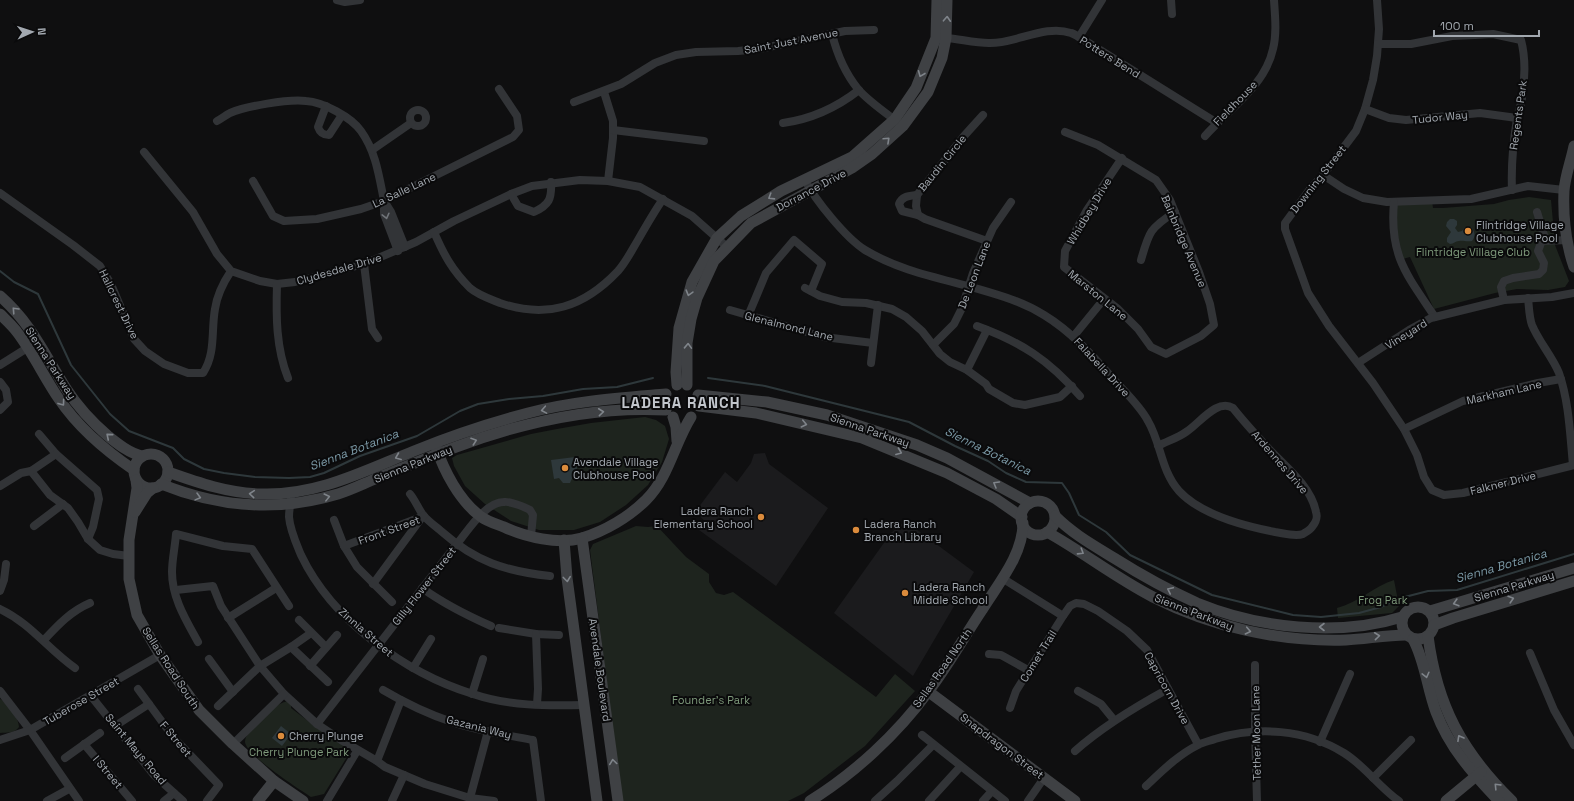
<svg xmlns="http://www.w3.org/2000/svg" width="1574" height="801" font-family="'Space Grotesk',sans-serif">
	<rect width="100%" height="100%" fill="#0f0f10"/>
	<g fill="#1b1b1d">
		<polygon points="765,453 769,464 828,508 776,586 699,530 705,521 695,512 725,472 737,482 751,463 754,454"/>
		<polygon points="905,521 974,572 913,676 834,613 891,533"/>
	</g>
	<g fill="#1e241e">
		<polygon points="1529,197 1551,200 1555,245 1569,281 1565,287 1548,290 1517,289 1495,293 1434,309 1410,257 1399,260 1394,202 1432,201 1433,208 1443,208 1494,204 1509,200"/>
		<polygon points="645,417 656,420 665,426 669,439 662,462 648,485 626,505 600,522 574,530 539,530 511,521 485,504 465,486 454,466 452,458 457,455 531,434 557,429 591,423"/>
		<polygon points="636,526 648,527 657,526 686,557 709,574 709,582 716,593 724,595 733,592 876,697 895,674 915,691 865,746 804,793 788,801 622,801 590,550 593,544"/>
		<path d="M1394,580L1399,606L1392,613L1338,618L1337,608C1358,603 1374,586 1394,580Z"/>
		<path d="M0,699C8,703 19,718 19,727C14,734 7,732 0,733Z"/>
		<path d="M288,701L291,704V708L325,734L343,745L347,750V757L324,794L311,797C299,789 246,755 245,742C245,734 254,728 259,722C268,714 276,703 288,701Z"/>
	</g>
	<g fill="#2e383b">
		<path d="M1450,219H1454L1457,221V225L1455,228L1458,232L1462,231L1465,227H1471C1475,232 1476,236 1472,241C1466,242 1463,240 1459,241C1455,241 1454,244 1450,244L1447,242V238L1451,232L1446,226L1447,222Z"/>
		<polygon points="575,457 578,475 573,476 570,483 563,483 559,478 554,479 551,460"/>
		<polygon points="281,726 291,734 282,746 272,738"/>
	</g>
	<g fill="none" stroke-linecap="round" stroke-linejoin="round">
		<g stroke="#2e383b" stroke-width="2">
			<polyline points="0,271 14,282 38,294 71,365 110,414 129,431 173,448 184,459 204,469 224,473 255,477 289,478 310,477 324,473 360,456 417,436 460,411 478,404 509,399 543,396 583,389 617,387 653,378"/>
			<polyline points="708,378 765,386 909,422 955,446 988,461 1006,473 1026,482 1062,483 1069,493 1079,515 1106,532 1130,555 1212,595 1293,615 1321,617 1359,613 1381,607 1397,599 1428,591 1457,590 1574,554"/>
		</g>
		<g stroke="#323437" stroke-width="8">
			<polyline points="337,0 345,2 360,0"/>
			<polyline points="1171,0 1172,14"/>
			<polyline points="1377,0 1379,29 1377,56 1373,80 1365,109 1356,131 1323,175 1310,189 1285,223 1285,229 1308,293 1329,326 1373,383 1404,429 1417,455 1424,477 1432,490 1444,495 1463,493 1574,465"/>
			<path d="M832,34C837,54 845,73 858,89C867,100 887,114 899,123"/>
			<polyline points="1079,37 1102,0"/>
			<path d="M946,38C960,39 974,43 989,43C1015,44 1045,24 1071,33C1075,34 1080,38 1084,40L1217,123"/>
			<path d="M1378,44H1411L1452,36L1475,35L1493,34L1521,40C1526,59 1525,79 1522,98C1521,106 1518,112 1517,119C1513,143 1511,166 1512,190"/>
			<polyline points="604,92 613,121 613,138 608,181"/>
			<polyline points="574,102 621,84 655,63 676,55 696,52 738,51 759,49 845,31 874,30"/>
			<path d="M326,106L318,127C320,133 323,135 329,135L342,115"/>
			<polyline points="1365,109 1389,118 1406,120 1480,113 1517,118"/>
			<circle cx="418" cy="118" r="8"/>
			<polyline points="983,115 964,136 917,195 916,206 918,215 925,219 987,241"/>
			<path d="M217,121C221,119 226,115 230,113C247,106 287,99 306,101C323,102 351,117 361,131C376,152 379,176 384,201"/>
			<path d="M783,123C812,119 836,108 859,90"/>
			<polyline points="613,130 704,141"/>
			<polyline points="1065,132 1098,145 1156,180 1170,200 1199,272 1210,304 1214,325 1201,336 1166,354 1151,347 1138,329 1118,309 1064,267 1065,251 1087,210 1122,158"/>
			<path d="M1205,136C1229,109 1265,86 1273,49C1277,33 1275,16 1274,0"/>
			<polyline points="372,150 411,123"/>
			<polyline points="144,152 193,212 217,254 231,271 260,281 277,284 295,282 364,264 416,242 454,221 511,194 532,186 580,180 608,181 640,187 692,216 727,247"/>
			<polyline points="1323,175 1344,189 1363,198 1387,202 1471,199 1528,186 1564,190"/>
			<path d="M805,180C815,200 846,238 865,250C896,269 934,277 968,286C995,294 1020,300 1044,315C1072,332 1093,356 1115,381C1126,393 1140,406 1148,421C1161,443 1161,471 1179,491C1201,515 1244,526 1275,532C1283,533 1295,537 1303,534C1306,532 1310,530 1312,527C1316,522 1318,518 1316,512C1311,486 1285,466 1268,448C1256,435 1244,422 1233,408C1217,398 1199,424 1186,432C1178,438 1167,441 1158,446"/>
			<polyline points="253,181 273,216 284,221 317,219 361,209 384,201 513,137 519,130 517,116 499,89"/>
			<path d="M0,193L73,245L100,266L111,284L134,339L145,351L164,364L188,373H203C216,353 211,331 215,309C217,295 223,283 231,271"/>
			<path d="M511,194L518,206L534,212C549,205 552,199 551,182"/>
			<path d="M917,195C909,196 902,196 899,204L902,211L918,215"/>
			<path d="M1394,202C1389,256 1407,275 1435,317"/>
			<path d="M434,232C444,255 452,270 470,288C478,295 490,299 500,303C547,319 584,307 618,271C626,262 632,250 638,240C646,226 654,212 663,199"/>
			<polyline points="1541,241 1568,240"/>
			<polyline points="398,251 384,214 384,201 391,212 405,247"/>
			<path d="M1141,260C1149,232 1150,228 1175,212"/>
			<polyline points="364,264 372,329 378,338"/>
			<path d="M277,284C276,316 276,348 288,378"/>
			<polyline points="805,288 820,296 842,302 866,303 892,309 906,317 922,331 940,354 950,362 967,370 986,384 989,389 1013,403 1025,405 1060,397 1072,386"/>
			<path d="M1528,298C1529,306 1529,317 1532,325C1539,342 1552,356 1559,373C1569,402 1570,434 1573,465"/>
			<polyline points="1504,300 1501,287 1504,281 1513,278 1539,274 1543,270 1544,263 1538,251 1544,235 1537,212"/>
			<polyline points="730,310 824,337 873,343"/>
			<polyline points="748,316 766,273 794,240 822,264 811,291"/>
			<path d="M977,326C1021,342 1049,360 1080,396"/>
			<polyline points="1073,337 1104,299"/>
			<polyline points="933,345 954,324 962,308 973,273 993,228 1011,202"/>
			<polyline points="871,363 878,305"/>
			<polyline points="1358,363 1409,330 1431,318 1504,300 1552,297 1574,293"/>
			<polyline points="0,365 24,350 29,350"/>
			<polyline points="967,370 987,330"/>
			<polyline points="0,382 6,390 8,402 0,410"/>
			<polyline points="1404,429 1463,401 1538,383 1561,379"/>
			<polyline points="39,434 56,454 97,490 99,499 93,527 88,539"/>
			<polyline points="31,471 50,495 68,508 78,522 88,539 100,550 113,554 129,556"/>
			<polyline points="0,486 21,473 31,471 56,454"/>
			<path d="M410,494C415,500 418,508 423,515C428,521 435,526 441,531C476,562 505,571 550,576"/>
			<path d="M291,499C290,505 289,511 289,517C290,530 296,543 301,555C332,620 405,673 473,694C508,706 547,706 584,705"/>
			<polyline points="334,520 344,546 357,567 392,602"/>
			<polyline points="34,526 63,504"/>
			<polyline points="344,546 424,516"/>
			<polyline points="1002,578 1063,616"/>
			<polyline points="373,584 423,516"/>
			<path d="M422,588C444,604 466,615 491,626"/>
			<polyline points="176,590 213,586 221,606 260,666 284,694 317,724 341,740 377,761 385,767 425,784 470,798 494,801"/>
			<polyline points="0,591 4,580 6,564"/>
			<path d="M0,609C30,623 48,649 75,668"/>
			<polyline points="228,618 276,588"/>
			<polyline points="299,620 326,647"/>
			<polyline points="499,628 536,634 559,635"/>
			<polyline points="536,634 538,689 537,704"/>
			<path d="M44,640C58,625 71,611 90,603"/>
			<path d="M198,642C186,620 172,598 172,572C172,560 175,547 176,534L223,546L252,549L289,606"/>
			<polyline points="291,647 328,682"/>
			<polyline points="1530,653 1554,710 1574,745"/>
			<polyline points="989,654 1001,655 1028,670"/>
			<polyline points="209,659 233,692"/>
			<polyline points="1255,665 1255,731 1257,801"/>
			<polyline points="310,666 337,635"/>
			<polyline points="413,668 431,639"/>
			<polyline points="138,689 174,738 219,785 207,801"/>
			<path d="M383,690C405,703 428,714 452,722C478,731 506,735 533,740L541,801"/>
			<polyline points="0,691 30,730 79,801"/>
			<polyline points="1078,691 1101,704 1114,720"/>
			<polyline points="472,694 483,659"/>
			<polyline points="91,696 154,775 183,801"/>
			<polyline points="218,706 260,666 291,647 311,633"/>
			<polyline points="1010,708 1016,691 1063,616 1070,606 1076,603 1084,604 1098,611 1127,631 1147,650 1198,744"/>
			<path d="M317,724L456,545C468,531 485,502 504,502C509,501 525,507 530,510L533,515L531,536"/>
			<polyline points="115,726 149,704"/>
			<polyline points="922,735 1005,801"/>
			<polyline points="0,740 30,730 160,655"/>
			<polyline points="1320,742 1350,674"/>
			<polyline points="84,744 132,801"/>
			<polyline points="233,744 284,694"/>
			<path d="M1075,751C1103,726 1135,707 1168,689"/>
			<polyline points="65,758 100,733"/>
			<polyline points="377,761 401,700"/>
			<polyline points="1373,778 1411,740"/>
			<path d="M1146,786C1162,771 1178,755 1198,745C1203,742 1210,741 1215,739C1258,726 1305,729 1344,753C1365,766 1379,787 1399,801"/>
			<polyline points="470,798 488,731"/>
			<polyline points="47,801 69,789"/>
			<polyline points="164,801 174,793"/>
			<polyline points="327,801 357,751"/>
			<polyline points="392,801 404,775"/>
			<polyline points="875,801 897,781 933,745"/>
			<polyline points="929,801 960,767"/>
			<polyline points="983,801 992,791"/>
			<polyline points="1028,801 1044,778"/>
		</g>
		<g stroke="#3f4144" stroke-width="11">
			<path d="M1574,146C1571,161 1565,176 1564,191C1563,215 1566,244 1574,267"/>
			<path d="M0,296C32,324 45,356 67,390C78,407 93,423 108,436C118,444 129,453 142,456"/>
			<path d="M0,314C6,320 12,325 17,332C33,353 44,377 59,399C78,427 106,451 134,470"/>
			<polyline points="677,385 676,372 679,328 692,282 717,238 741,216 781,191 852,157 895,119 916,88 936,38 937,0"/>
			<polyline points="687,385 687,343 691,319 697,298 714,261 751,223 852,168 872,154 903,126 928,92 942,58 946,38 947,0"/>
			<polyline points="698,395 767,402 827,415 917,445 947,458 1030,503"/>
			<polyline points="699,406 756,413 862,438 947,473 996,499 1022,517"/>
			<polyline points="673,417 676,427 677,441"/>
			<path d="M436,447C444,471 459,500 480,516C486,521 496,524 504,527C525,537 559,545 582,538C605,531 629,517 646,500C669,477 674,444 691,417"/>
			<circle cx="151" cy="471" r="17"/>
			<path d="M168,472C199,483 228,493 261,494C317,496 364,471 414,451C451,436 490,423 528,413C573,401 620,398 666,394"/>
			<polyline points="136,480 137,488 129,540 129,579 137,615 160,655 199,710 233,744 274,781 303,801"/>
			<path d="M161,484C220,508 278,512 338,494C351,490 363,484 375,479C402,468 429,457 456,447C523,422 595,406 666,410"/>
			<circle cx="1038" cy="518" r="17"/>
			<polyline points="135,512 147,493 153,488"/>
			<path d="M1055,516C1073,534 1093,545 1114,558C1141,575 1168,590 1197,603C1258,628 1338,637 1402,617"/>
			<path d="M1047,532C1083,552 1116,578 1153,597C1212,627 1279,642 1346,640C1366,639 1386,635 1406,635"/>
			<polyline points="582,538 618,801"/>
			<polyline points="564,540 567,578 597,801"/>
			<circle cx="1418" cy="623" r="16"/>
			<polyline points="1430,611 1574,568"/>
			<polyline points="1434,625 1453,618 1574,581"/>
			<path d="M1428,636C1437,706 1462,752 1512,801"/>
			<path d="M1413,639C1425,661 1427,688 1436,712C1449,747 1473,774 1499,801"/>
			<polyline points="929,692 1075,801"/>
			<polyline points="258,801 274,781"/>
			<path d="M810,801C855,773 897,734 928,692C948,666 964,637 982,610C998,584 1023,555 1023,523"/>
			<polyline points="1446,801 1481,772"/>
		</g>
	</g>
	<defs><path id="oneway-chevron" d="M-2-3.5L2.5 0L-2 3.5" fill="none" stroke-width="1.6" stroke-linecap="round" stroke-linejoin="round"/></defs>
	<g stroke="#7f848a">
		<use href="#oneway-chevron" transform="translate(947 19) rotate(-87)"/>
		<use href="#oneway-chevron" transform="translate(921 74) rotate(112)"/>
		<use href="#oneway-chevron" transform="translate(887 140) rotate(-43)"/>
		<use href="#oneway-chevron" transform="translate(771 197) rotate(148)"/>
		<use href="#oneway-chevron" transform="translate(689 293) rotate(106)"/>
		<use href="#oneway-chevron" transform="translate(15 310) rotate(-133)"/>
		<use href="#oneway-chevron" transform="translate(688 346) rotate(-88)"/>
		<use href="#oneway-chevron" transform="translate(62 403) rotate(54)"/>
		<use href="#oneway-chevron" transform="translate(544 410) rotate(170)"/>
		<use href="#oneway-chevron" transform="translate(601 412) rotate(-6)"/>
		<use href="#oneway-chevron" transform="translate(804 424) rotate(13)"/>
		<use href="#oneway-chevron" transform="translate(109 436) rotate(-140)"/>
		<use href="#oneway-chevron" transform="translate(474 441) rotate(-19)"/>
		<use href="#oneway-chevron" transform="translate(899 452) rotate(21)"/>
		<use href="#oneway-chevron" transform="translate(398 457) rotate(158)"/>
		<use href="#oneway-chevron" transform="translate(996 484) rotate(-150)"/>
		<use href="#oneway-chevron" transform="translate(252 494) rotate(-175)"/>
		<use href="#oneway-chevron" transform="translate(198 497) rotate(15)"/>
		<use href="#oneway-chevron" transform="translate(327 497) rotate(-14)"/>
		<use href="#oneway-chevron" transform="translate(1081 552) rotate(32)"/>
		<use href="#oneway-chevron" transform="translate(567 579) rotate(83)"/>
		<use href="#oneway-chevron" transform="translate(1170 590) rotate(-155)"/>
		<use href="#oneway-chevron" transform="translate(1511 599) rotate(-17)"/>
		<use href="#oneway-chevron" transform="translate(1456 603) rotate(164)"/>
		<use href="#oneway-chevron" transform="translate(1322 627) rotate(180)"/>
		<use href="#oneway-chevron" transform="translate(1248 631) rotate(12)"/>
		<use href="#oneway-chevron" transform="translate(1377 636) rotate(-6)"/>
		<use href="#oneway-chevron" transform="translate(1426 675) rotate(76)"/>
		<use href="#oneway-chevron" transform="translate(1460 738) rotate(-119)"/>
		<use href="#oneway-chevron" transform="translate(613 762) rotate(-98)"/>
		<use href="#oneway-chevron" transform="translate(1497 786) rotate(-134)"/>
	</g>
	<use stroke="#707479" href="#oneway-chevron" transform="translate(386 216) rotate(76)"/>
	<g fill="#db8b3c" stroke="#0a0a0b" stroke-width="1.5">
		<circle cx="1468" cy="231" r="4"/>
		<circle cx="565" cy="468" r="4"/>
		<circle cx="761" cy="517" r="4"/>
		<circle cx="856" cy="530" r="4"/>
		<circle cx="905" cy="593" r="4"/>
		<circle cx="281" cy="736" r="4"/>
	</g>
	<g text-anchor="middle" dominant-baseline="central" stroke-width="4" stroke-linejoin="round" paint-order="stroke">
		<g font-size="11" fill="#a2a8af" stroke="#0a0a0b">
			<text transform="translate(791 41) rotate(-11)">Saint Just Avenue</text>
			<text transform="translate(1110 57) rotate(32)">Potters Bend</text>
			<text transform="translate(1235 103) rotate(-46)">Fieldhouse</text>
			<text transform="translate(1518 115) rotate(-82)">Regents Park</text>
			<text transform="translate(1440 117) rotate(-6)">Tudor Way</text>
			<text transform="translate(942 163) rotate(-51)">Baudin Circle</text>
			<text transform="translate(1318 179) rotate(-52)">Downing Street</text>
			<text transform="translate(404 190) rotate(-25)">La Salle Lane</text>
			<text transform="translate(811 190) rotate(-28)">Dorrance Drive</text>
			<text transform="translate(1089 211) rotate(-59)">Whidbey Drive</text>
			<text transform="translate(1184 241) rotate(67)">Bainbridge Avenue</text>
			<text transform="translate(339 269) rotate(-16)">Clydesdale Drive</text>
			<text transform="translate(974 275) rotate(-69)">De Leon Lane</text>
			<text transform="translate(1098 295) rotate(39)">Marston Lane</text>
			<text transform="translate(119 304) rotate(64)">Hallcrest Drive</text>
			<text transform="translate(789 326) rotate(14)">Glenalmond Lane</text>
			<text transform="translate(1406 334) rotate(-32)">Vineyard</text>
			<text transform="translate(51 363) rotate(57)">Sienna Parkway</text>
			<text transform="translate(1102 367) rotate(47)">Falabella Drive</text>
			<text transform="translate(1504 392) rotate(-13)">Markham Lane</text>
			<text transform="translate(870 430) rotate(19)">Sienna Parkway</text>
			<text transform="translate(1280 462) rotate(49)">Ardennes Drive</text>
			<text transform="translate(413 464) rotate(-22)">Sienna Parkway</text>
			<text transform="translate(1503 483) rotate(-14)">Falkner Drive</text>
			<text transform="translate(389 530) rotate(-20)">Front Street</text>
			<text transform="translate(424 586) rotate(-52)">Gilly Flower Street</text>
			<text transform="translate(1514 586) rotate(-17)">Sienna Parkway</text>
			<text transform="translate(1194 612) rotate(21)">Sienna Parkway</text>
			<text transform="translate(366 632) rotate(41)">Zinnia Street</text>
			<text transform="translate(1038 656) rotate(-58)">Comet Trail</text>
			<text transform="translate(171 668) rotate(57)">Sellas Road South</text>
			<text transform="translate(942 668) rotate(-55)">Sellas Road North</text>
			<text transform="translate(600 670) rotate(82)">Avendale Boulevard</text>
			<text transform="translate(1167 688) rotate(61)">Capricorn Drive</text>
			<text transform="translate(81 701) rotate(-30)">Tuberose Street</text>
			<text transform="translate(479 727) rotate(14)">Gazania Way</text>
			<text transform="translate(1256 733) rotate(-91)">Tether Moon Lane</text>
			<text transform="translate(176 739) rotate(50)">F Street</text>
			<text transform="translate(1002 746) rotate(37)">Snapdragon Street</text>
			<text transform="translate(136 749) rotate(50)">Saint Mays Road</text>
			<text transform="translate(108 772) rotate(50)">I Street</text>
		</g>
		<g font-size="11" fill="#a2a8af" stroke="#0a0a0b" text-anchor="start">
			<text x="1476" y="225">Flintridge Village<tspan x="1476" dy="13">Clubhouse Pool</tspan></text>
			<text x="573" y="462">Avendale Village<tspan x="573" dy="13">Clubhouse Pool</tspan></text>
			<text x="753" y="511" text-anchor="end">Ladera Ranch<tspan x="753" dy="13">Elementary School</tspan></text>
			<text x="864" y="524">Ladera Ranch<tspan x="864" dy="13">Branch Library</tspan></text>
			<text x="913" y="587">Ladera Ranch<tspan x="913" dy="13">Middle School</tspan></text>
			<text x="289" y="736">Cherry Plunge</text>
		</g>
		<g font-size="11" fill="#7e997b" stroke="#0a0a0b">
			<text x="1473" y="252">Flintridge Village Club</text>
			<text x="1383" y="600">Frog Park</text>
			<text x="711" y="700">Founder's Park</text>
			<text x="299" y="752">Cherry Plunge Park</text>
		</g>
		<g font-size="12" font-style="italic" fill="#7c9aa7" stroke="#0a0a0b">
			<text transform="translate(354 450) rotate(-21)">Sienna Botanica</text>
			<text transform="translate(988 451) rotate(26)">Sienna Botanica</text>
			<text transform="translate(1501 566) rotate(-16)">Sienna Botanica</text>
		</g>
		<g font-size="15" font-weight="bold" letter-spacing="1" fill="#c2c6cc" stroke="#0a0a0b">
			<text x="681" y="402">LADERA RANCH</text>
		</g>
	</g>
	<g transform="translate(32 32) rotate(87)" stroke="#0a0a0b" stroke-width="3" paint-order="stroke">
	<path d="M0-3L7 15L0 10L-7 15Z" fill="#a2a8af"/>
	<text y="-6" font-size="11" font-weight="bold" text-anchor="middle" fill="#a2a8af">N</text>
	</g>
	<path d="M1434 30v6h105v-6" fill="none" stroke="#a2a8af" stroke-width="2"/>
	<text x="1440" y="30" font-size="12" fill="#a2a8af" stroke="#0a0a0b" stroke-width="3" paint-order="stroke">100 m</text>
</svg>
